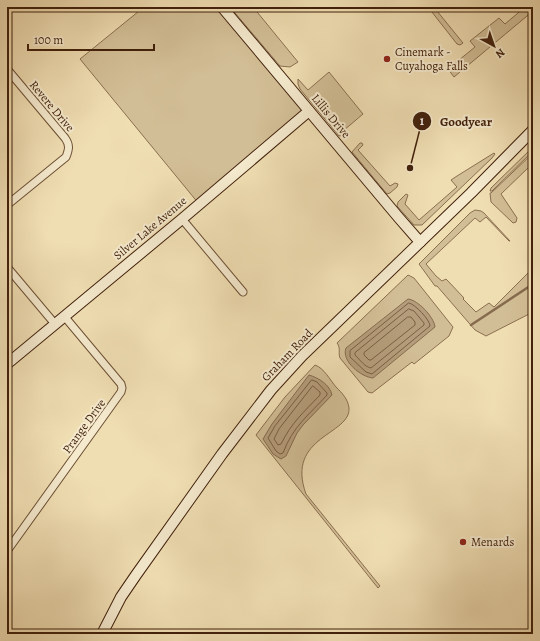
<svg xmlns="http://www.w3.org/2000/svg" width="540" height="641" font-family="Alegreya,serif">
	<rect width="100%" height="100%" fill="#f0deb3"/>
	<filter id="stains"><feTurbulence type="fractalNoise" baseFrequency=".005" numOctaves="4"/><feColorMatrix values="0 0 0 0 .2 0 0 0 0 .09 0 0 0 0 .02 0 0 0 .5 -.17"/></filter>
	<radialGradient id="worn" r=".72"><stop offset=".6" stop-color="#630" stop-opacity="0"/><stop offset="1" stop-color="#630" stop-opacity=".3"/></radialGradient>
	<g fill="#d2be96" stroke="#8a6f50">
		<polygon points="144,7 222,7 309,111 199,204 80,59"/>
		<polygon points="230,7 253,7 298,62 290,67 280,66"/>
		<polygon points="428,7 436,7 438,10 437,11 463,43 460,45 457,44"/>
		<polygon points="525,7 533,7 533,11 454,77 448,69 475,47 470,41 499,18 505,24"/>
		<polygon points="329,72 363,114 343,131 345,134 344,135 339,136 300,89 298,84 298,79 308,90"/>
		<polygon points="360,143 362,143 363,145 358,150 390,186 395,183 398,184 397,187 390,193 387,194 352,152"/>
		<polygon points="533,147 533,151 492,191 490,191 491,188"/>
		<polygon points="494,153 495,154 492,158 422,225 414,225 397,206 398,202 406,194 408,195 405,204 419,220 457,187 451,180 457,176"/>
		<polygon points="533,153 533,172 528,168 501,194 517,218 516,222 513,223 491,202 490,193 491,193"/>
		<polygon points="475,210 481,211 484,213 510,241 509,241 486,217 480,222 475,218 426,264 436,276 442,281 446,279 447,280 464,298 463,299 476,312 489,303 494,307 533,268 533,312 486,336 475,330 437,286 435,286 419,264 470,213"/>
		<path d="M408,275L414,278L449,322L453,327L449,336L414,364L412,362L372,393L368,392L340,358C338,353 341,348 337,343Z"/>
		<path d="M315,365C324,368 330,380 336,387C342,393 348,399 349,408C351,435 285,436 306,494L380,586L378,588L256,435L285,397Z"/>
	</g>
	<g fill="#b49d7a" stroke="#866b4e">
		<path d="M408,299C418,300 434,317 435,327L373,378C361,377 341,361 346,348Z"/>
		<path d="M309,375C319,378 330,385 332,395L303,425L297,433L286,456L281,459L273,454L263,439L272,424Z"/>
	</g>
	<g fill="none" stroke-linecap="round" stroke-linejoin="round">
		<g stroke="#7a5e42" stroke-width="1">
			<path d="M409,303C415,304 430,320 430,326L372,374L366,372L350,357V351Z"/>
			<path d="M409,309L414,311L424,323V325L371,368C365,367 360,360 355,355V353Z"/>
			<polygon points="408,317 411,317 415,322 415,325 371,360 369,360 364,355 364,353"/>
			<path d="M312,380L317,382L327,393V395C309,415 293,426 283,453L280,454L276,451L268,438L275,426Z"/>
			<path d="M313,386L320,392V395C303,413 292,422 281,444L278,445L274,439L279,429Z"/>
		</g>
		<polyline stroke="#866b4e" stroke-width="2.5" points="471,325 533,284"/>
		<g stroke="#6d5035" stroke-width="9">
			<g id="street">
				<path d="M7,69L65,138C70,145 69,149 66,157L7,205"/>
				<polyline points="182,219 243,292"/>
				<polyline points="7,267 55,324"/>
				<polyline points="7,551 121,392 122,388 121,384 64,316"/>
				<polyline points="7,630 9,634"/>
			</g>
		</g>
		<g stroke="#41200b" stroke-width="12">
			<g id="secondary">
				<polyline points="222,7 399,218 420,242"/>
				<polyline points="7,364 182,219 309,111"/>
				<polyline points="102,634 121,597 136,575 222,454 271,390 302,356 471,193 533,130"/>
			</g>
		</g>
		<use href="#street" stroke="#f5eace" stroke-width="7"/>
		<use href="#secondary" stroke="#f5eace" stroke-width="10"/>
	</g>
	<g fill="#8f2418" stroke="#f5eace" stroke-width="1.5">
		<circle cx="387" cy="59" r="4"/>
		<circle cx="463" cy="542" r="4"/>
	</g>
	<g text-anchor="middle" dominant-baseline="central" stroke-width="4" stroke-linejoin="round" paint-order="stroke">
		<g font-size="12" fill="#41200b" stroke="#f5eace" text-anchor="start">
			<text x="395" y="52">Cinemark -<tspan x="395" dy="14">Cuyahoga Falls</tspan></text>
			<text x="471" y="542">Menards</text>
		</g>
		<g font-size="12" fill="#41200b" stroke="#f5eace">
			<text transform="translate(52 106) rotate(50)">Revere Drive</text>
			<text transform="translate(331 116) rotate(50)">Lillis Drive</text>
			<text transform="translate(150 228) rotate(-40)">Silver Lake Avenue</text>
			<text transform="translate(287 355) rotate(-46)">Graham Road</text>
			<text transform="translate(84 426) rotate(-54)">Prange Drive</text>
		</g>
	</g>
	<path fill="none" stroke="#41200b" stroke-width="1.5" d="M410 168L422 121"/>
	<g fill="#41200b" stroke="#f5eace" stroke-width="1.5">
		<circle cx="410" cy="168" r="4"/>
		<circle cx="422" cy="121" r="10"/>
	</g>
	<g font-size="12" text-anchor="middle" font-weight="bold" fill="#fff">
		<text x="422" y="125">1</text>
	</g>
	<g font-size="13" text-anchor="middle" font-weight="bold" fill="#41200b" stroke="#f5eace" stroke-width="4" stroke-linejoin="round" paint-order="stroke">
		<text x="466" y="126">Goodyear</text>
	</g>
	<rect width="540" height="641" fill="none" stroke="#f0deb3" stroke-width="24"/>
	<rect x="8" y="8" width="524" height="625" fill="none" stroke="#41200b" stroke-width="2"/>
	<rect x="12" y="12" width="516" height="617" fill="none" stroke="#41200b"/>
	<g transform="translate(494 46) rotate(140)" stroke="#f5eace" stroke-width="3" paint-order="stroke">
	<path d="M0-3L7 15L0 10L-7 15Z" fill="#41200b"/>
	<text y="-6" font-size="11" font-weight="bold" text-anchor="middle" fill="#41200b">N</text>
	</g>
	<path d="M28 44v6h126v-6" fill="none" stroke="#41200b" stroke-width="2"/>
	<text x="34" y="44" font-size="12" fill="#41200b" stroke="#f5eace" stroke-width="3" paint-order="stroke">100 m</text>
	<rect width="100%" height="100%" filter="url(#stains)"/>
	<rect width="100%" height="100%" fill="url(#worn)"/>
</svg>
